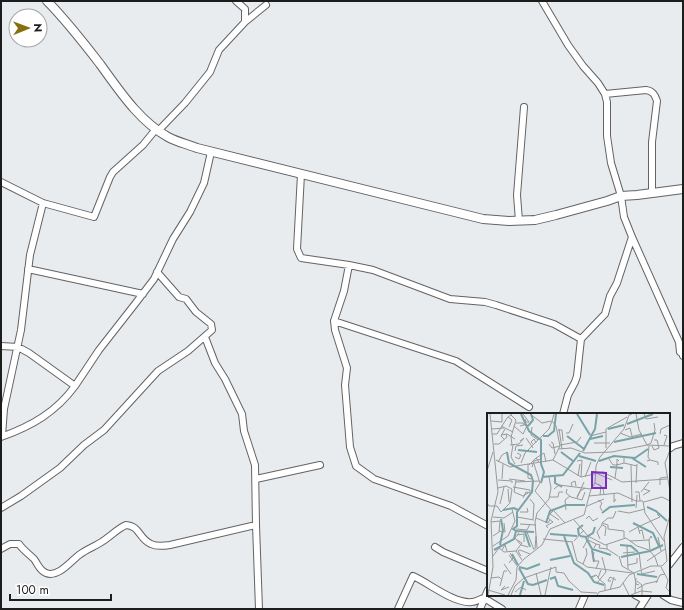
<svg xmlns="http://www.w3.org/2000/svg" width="684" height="610" font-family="Jost,sans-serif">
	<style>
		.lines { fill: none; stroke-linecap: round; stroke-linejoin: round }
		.minor-casing { stroke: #626365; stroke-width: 8 }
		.secondary-casing { stroke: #626365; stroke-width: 10 }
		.minor { stroke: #fff; stroke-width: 6 }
		.secondary { stroke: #fff; stroke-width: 8 }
		.inset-river { fill: none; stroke: #78a3a8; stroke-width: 2 }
		.inset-road { fill: none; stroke: #97999a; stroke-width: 1 }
		.view { fill: #7b2cbf; fill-opacity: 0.15; stroke: #7b2cbf; stroke-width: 2 }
		.inset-edge { fill: none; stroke: #1c1d1d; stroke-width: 2 }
	</style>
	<rect width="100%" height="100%" fill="#e9ecee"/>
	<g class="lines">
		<g class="minor-casing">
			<path id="minor" d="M236,1L245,9V22
				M542,1L568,45L583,66L598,83L605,94L607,102V136L611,163L621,196L624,217L632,237L674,331L679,342L680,352L682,353L683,356
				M605,94L646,90C653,91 655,95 657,101L652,142V190L656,193
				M158,131L185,103L210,72L219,50L245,22L266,5
				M301,174L297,249L301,258L349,265L373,270L450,299L485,302L496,305L554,324L581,339
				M1,182L43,203L94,217L110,177L113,172L143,145L156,129
				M519,221L517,195L524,107
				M349,265L344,291L334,321L456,361L529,407
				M28,269L143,294
				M334,321L335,330L347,368L345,385L350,447L356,466L374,479L451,506L488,526
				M205,337L215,363L225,379L242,414L244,431L255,465L256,525L259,609
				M1,346L18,347L29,353L75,386L99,350L135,304L154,279L173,239L190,212L204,183L211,152
				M563,414L568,395L575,382L577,376L581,339L605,314L610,296L617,283L632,237
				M2,436L4,409L21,330L30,255L43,203
				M1,437C32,426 56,412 75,386
				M669,449L673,446L683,443
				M256,479L320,465
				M1,508L21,496L60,468L84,445L104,430L158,371L188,351L212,330L211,324L196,312L186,299L179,297L157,272
				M435,547L443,552L488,571
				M1,549L10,544H19C23,550 29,554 34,559C38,564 39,570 46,573C58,578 71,561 79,555C87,549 96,546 103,541C111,536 117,529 126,525C140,526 139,539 151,544C157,547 164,546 170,545L256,525
				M669,565L683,547
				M635,595L644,600
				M663,595L671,600L683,603
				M398,609L413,576C429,583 454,604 472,602C476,602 480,599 484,598L502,609
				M480,609L488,590
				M579,609L585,595
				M639,609L648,595"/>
		</g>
		<g class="secondary-casing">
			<path id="secondary" d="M47,1C66,20 83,42 100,64C119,90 139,121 168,137C177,142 187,144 197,148L483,219L509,221L535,220L556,215L607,201L621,196L637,195L683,189"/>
		</g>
		<use href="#minor" class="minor"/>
		<use href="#secondary" class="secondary"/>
	</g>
	<g transform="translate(487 413)">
		<rect width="183" height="183" fill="#e9ecee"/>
		<path class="inset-river" d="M34,1L42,18L54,27V51L57,59L54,70M90,1L103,22M140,11L166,1M41,13L46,7L44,1M121,16L137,12M56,23H61L67,18L69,1M80,23L97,36M103,26L116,23M127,29L169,20M31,37L50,39M96,38L108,16L110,1M20,39L22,50L44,62L46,68L45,79L30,99V113L26,116L29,118M74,39L86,48M92,43L109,48M145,45L159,54M112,48L127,43L148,45L161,36M123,54L136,55M55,64L76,62L93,40M68,64V70L75,74M160,94L169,98L180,108M16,97L27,95L31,97M115,100L123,94L148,92M59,110L63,98L79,92H98M146,110L166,120L172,133M38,119L43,134M63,121L90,123M77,123L87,150L101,160L107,169L117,172M92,123L91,116L96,112M93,123L99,124L106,120L108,114M99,125L105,136L124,142M13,132L16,117L14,106M133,132L144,133L151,139M7,137L27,126L29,118L47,119M105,137L107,149M25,141L31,152M134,144L163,138L176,132M63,147L83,143M32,154L40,156L53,151M32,155L41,171L46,172L60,167M150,161L170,164M63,166L68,164L71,173L86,177M33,182L37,168"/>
		<path class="inset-road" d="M36,1L42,9H38L39,6M43,1L55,10L64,8M149,1L152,17L160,32L164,30M157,1L159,6L171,4M24,2L29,7L24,24L25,32M21,4L25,7L22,14M4,8L15,9V1M29,10H36L37,12L33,13M14,13L26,19M27,13L36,21L40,13L36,11M45,14L44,22L51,27M5,16L17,15M72,16L75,36M119,16L140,4M71,17H75L76,28M138,17L143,15L145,23M79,20H82L86,11M133,20L143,24L155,21M5,21H10L20,5L25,1M173,21L174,16L183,12M14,22L20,21L28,26M103,23L119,19M39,25L46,35M17,26L14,23L18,16M64,29L66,30L68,41M107,30H123M164,30L168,17L167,10M7,31H12L20,24L19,21M62,31L65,35L73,33M23,32L32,31L37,25L33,28M26,32L24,44L28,51M47,32L44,29L47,26L49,30M73,32L90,29L94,24M177,32L180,23L177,22M162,33L161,44L163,47M165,33L167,37L172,35L170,27H167M119,35V16M72,36L84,35L98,40L125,39L160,32L183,33M183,37L178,50L183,78M28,38L29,33L36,32M28,44L32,46L34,42L30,40M49,45L57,40L59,49M122,46L126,52H130V46L132,48M9,47L23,54L66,47L73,33L69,13L65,8L67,1M66,47L94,64L116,59L135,69L180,66M90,48L95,47L94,64M160,48L163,47L171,49V52M11,49L15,42L20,39M34,50L38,40L62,16L65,8M137,50L150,53M41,51V65L44,66M47,51L53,70L48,78L65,98M42,52L49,45L52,49M130,52L137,50V45M144,52L145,89M45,54L47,48L54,46M0,58L6,39M111,61L125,67M91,63L93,51M98,64L104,49M128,65L130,51M15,66L16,51M22,66L38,68M11,67L25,68V70M29,67L27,79L36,83L41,80M29,69L52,68M108,70L114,73L113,82M149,70L150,51M111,71L116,75L117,82M173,72V65L180,64M85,73L84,70L88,68L89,73M26,74L43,77V80L39,79L36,85M21,76L22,89M67,76L72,72L104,76M80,76L79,80L84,84L95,87L98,79M148,79H152L153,88M154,79L162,69M127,80V89L129,86M156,82L163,78L157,76M102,83L131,80L149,88H156L158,100L177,128M63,84H71L72,79H76M90,84L93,78L98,75M90,85L97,69M43,86L47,91L46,106M111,87L115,90L113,94L115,98M157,89L175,84L183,88M0,90L2,93H10L14,99L23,90L25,76L19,73L11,75M13,91L17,74M100,93L117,86M149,95L150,82M66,97L78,110M79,97L78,87L83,83M66,98L63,101L72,107M129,98L126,105H121L115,110L121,112V116L137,118V125M131,98L142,100L158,96M33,99H41L40,95M6,104L17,105L26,99M30,104L47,107M49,105L61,110L63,107M61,105L66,109L59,113L61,115M99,106L102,103L106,108L111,105M87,107L101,123L118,132L139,125L150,133L162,137L168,144L171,153M164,108L173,104L170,101M4,109L13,108L12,119L6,123M33,111L49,112M114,111L119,114L118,123M153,113L164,108M29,116L40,117L43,111M12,118L18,119L17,110M152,118L155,117L157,126M40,119L47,137M142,119L151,114L153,121M32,120L28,125L34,132L41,134M30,122L37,121V129M171,124L174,138M56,126L86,129M113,126L110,119L115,112M101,127L109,131L107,135M87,128L97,117M143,128L162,127M85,129L90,148L96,151M109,131L113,132L112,135L120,136M120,131V136L131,143M6,133L21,123L28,108L25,96M140,133L141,156M50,135L48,109L50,100L62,86L64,75L62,64M96,135L102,124M99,135L100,141L96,151L100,154L145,160M48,136L49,123M15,137L18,132L20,138M29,138L35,130L30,127M163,138L162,127L164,123L165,125M107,139L106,145L108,148H112L109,156M152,139L154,156M136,140L148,139M22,142L31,154M6,143L12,135L17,139L29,138L35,147M34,143L31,138L33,137L43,141M132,143L135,153L147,160M160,148L178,136M22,150L26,145L23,140M17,151L24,161M141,152L150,150V145M174,154L181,167L179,175L183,179M114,157L111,165L118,171V178M154,157L155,161L168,158M49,160L54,182M147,160L149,171L152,172M108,163L106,164H104L109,162L111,164M4,165L12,164L15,167M124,168H121L123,164L129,167M150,168L155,172V182M110,170L119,159L115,144M136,170L142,182M169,170L173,162L178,161M13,173L17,158H20M18,173L14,177L22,174M150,176L158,171L171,168M1,177L18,182M123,177L127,164M28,179L34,174L39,177M148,180L149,165M1,182L6,154L4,108L11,79L3,1M21,182L29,167L30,154L37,146L55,132L63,116L97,102L104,76L108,70L109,53L113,44L137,16L142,2L145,1M24,182L28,173L37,165L69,154V159L77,160L82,168L94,179L110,180M58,182L64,154M110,182L112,179L133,174L142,162L164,153H175L180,148L177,124L183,102M144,182L154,178L165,179"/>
		<path class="view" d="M105,59L119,60V75H105Z"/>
		<rect width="183" height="183" class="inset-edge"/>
	</g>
	<rect width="684" height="610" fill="none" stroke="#1c1d1d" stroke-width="4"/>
	<g transform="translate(28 28) rotate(89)"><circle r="19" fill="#ffffff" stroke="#a4a5a5"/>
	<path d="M0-3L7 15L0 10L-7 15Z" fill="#866f0f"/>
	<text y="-6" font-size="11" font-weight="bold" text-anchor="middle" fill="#1c1d1d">N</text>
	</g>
	<path d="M10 594v6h101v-6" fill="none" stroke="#1c1d1d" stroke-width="2"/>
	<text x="16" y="594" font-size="12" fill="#1c1d1d" stroke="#ffffff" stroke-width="3" paint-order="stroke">100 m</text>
</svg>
